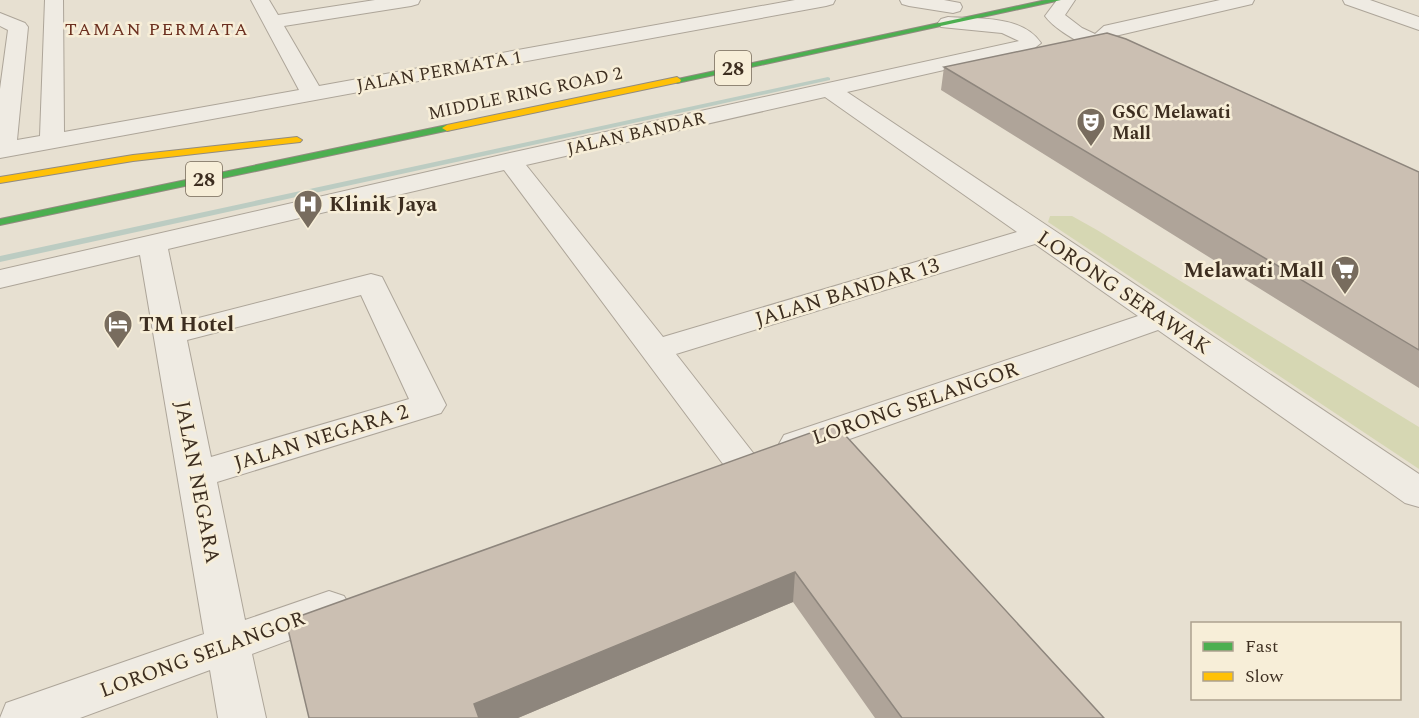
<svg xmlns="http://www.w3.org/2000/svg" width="1419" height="718" font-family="Spectral,serif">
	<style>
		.green { fill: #d6d7b3 }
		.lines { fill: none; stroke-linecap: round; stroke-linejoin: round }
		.stream { fill: #bcccc2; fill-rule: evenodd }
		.street-casing { stroke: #ada599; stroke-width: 2 }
		.fast-casing { stroke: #928b80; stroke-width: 2 }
		.slow-casing { stroke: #928b80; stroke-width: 2 }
		.street { fill: #efebe3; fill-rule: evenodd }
		.fast { fill: #4caf50; fill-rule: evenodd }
		.slow { fill: #ffc107; fill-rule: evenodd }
		.wall { fill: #afa499 }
		.shaded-wall { fill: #8e867d }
		.building { fill: #cbbfb2; stroke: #8e867d; stroke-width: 1.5 }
		.labels { text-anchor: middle; stroke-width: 5; stroke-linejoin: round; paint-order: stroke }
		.far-neighbourhood-label { font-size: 18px; letter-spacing: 1.5px; fill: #6b2e1e; stroke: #f7eed8 }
		.far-street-label { font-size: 18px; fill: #3d2e20; stroke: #f7eed8 }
		.far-poi-label { font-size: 18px; font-weight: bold; fill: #3d2e20; stroke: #f7eed8; text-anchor: start }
		.shield { fill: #f7eed8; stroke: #756857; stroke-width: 1.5 }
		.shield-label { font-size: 20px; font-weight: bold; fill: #3d2e20 }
		.poi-label { font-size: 21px; font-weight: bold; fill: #3d2e20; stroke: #f7eed8; text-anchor: start }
		.street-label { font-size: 21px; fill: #3d2e20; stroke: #f7eed8 }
	</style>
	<rect width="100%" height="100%" fill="#e7e0d1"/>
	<path class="green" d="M1050,216H1072L1097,230L1419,427V469L1048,222Z"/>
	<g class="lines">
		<path class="stream" d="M828,77L830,78V80L0,262V256Z"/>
		<g class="street-casing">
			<path id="street" d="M45,0H63L64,132L299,90L251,0H269L278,15L375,0H420L418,4L411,6L284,26L319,86L795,0H835L833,4L826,6L0,158V89L8,30L0,26V13L25,23L28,27L17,140L40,136Z
				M900,0H944L960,3L962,7L960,11L953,13L909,6L902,4Z
				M1057,0H1075L1065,15L1082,28L1095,34L1104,26L1220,0H1254L1252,4L1115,36L1145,52L1148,56L1145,60C1121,66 1060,37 1045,16Z
				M1343,0H1370L1419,17V30L1345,4Z
				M948,17C978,19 1022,15 1041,43L1032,50L847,92L1419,474V507L1405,503L1158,330L810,453L797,456L784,453L779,444L784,435L1138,316L1035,244L676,354L761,463L755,472L742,476L729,472L504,170L168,249L183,322L371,274L382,277L446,405L441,413L217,482L245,620L329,591L344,596L351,608L344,620L252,654L266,718H218L210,670L80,718H0L6,703L204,634L140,255L0,288V270L510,153L1019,41L1002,33L941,27L938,23L941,19ZM825,97L1017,232L663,337L526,165ZM361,295L409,399L211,457L187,340Z"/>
		</g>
		<g class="fast-casing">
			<path id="fast" d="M1046,0H1061L677,83L673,80Z
				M447,125L452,128L450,130L0,225V219Z"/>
		</g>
		<g class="slow-casing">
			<path id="slow" d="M677,77L681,80L680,82L447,131L442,128L447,125Z
				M297,137L302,140L300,142L133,161L0,183V177L133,155Z"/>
		</g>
		<use href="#street" class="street"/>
		<use href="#fast" class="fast"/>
		<use href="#slow" class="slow"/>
	</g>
	<path class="wall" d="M944,67L1419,172V388L941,90Z
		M835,424L1104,718H875L793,602L518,718H309Z"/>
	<path class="shaded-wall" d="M795,572L793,602L518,718H477L474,704Z"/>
	<path class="building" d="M1107,33L1126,39L1419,172V350L944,67Z
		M835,424L1104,718H902L795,572L474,704L479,718H309L286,621Z"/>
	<defs>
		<g id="theatre-pin" transform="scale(1.5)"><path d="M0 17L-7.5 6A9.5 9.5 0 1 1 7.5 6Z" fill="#786c5e" stroke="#f7eed8"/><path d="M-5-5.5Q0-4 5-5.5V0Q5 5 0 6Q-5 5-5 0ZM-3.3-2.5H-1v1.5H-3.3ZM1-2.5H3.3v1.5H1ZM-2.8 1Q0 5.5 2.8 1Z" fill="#fff"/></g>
		<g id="hospital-pin" transform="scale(1.5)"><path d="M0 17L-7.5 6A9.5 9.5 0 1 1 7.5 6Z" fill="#786c5e" stroke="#f7eed8"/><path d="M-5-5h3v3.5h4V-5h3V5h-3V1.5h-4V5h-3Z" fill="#fff"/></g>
		<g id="supermarket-pin" transform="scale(1.5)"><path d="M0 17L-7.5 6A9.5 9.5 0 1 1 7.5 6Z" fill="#786c5e" stroke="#f7eed8"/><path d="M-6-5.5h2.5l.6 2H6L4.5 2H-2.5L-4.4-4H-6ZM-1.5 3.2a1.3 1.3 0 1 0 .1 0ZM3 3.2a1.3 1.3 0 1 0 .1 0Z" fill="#fff"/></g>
		<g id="hotel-pin" transform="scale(1.5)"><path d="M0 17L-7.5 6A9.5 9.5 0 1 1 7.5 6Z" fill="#786c5e" stroke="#f7eed8"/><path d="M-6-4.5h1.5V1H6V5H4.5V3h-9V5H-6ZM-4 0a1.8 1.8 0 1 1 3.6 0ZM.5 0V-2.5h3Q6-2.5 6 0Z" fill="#fff"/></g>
	</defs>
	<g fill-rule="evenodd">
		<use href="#theatre-pin" x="1091" y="122"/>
		<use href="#hospital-pin" x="308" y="204"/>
		<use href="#supermarket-pin" x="1345" y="270"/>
		<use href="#hotel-pin" x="118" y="324"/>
	</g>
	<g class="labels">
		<g class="far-neighbourhood-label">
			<text x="157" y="35">TAMAN PERMATA</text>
		</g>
		<g class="far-street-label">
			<text transform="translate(439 71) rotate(-10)" y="6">JALAN PERMATA 1</text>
			<text transform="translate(525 93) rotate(-12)" y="6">MIDDLE RING ROAD 2</text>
			<text transform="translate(636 133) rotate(-13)" y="6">JALAN BANDAR</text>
		</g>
		<g class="far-poi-label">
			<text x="1112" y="118">GSC Melawati<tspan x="1112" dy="21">Mall</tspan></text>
		</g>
		<g class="shield">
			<rect x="715" y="51" width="36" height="34" rx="4.5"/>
			<rect x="186" y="162" width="36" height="34" rx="4.5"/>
		</g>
		<g class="shield-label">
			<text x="733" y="75">28</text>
			<text x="204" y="186">28</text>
		</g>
		<g class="poi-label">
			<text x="329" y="211">Klinik Jaya</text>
			<text x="1324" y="277" text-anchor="end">Melawati Mall</text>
			<text x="139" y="331">TM Hotel</text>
		</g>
		<g class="street-label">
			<text transform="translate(847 292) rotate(-17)" y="7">JALAN BANDAR 13</text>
			<text transform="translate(1124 292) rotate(34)" y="7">LORONG SERAWAK</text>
			<text transform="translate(915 403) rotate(-19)" y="7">LORONG SELANGOR</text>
			<text transform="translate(321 437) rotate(-17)" y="7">JALAN NEGARA 2</text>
			<text transform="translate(198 482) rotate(79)" y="7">JALAN NEGARA</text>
			<text transform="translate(202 654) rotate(-20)" y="7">LORONG SELANGOR</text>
		</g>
	</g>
	<rect x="1191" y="622" width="210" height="78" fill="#f7eed8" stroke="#ada18e" stroke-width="1.5"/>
	<rect x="1203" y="642" width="30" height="9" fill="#4caf50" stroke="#ada18e" stroke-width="1.5"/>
	<text x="1245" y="652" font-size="18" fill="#3d2e20">Fast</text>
	<rect x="1203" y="672" width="30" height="9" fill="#ffc107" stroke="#ada18e" stroke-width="1.5"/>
	<text x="1245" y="682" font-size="18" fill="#3d2e20">Slow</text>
</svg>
